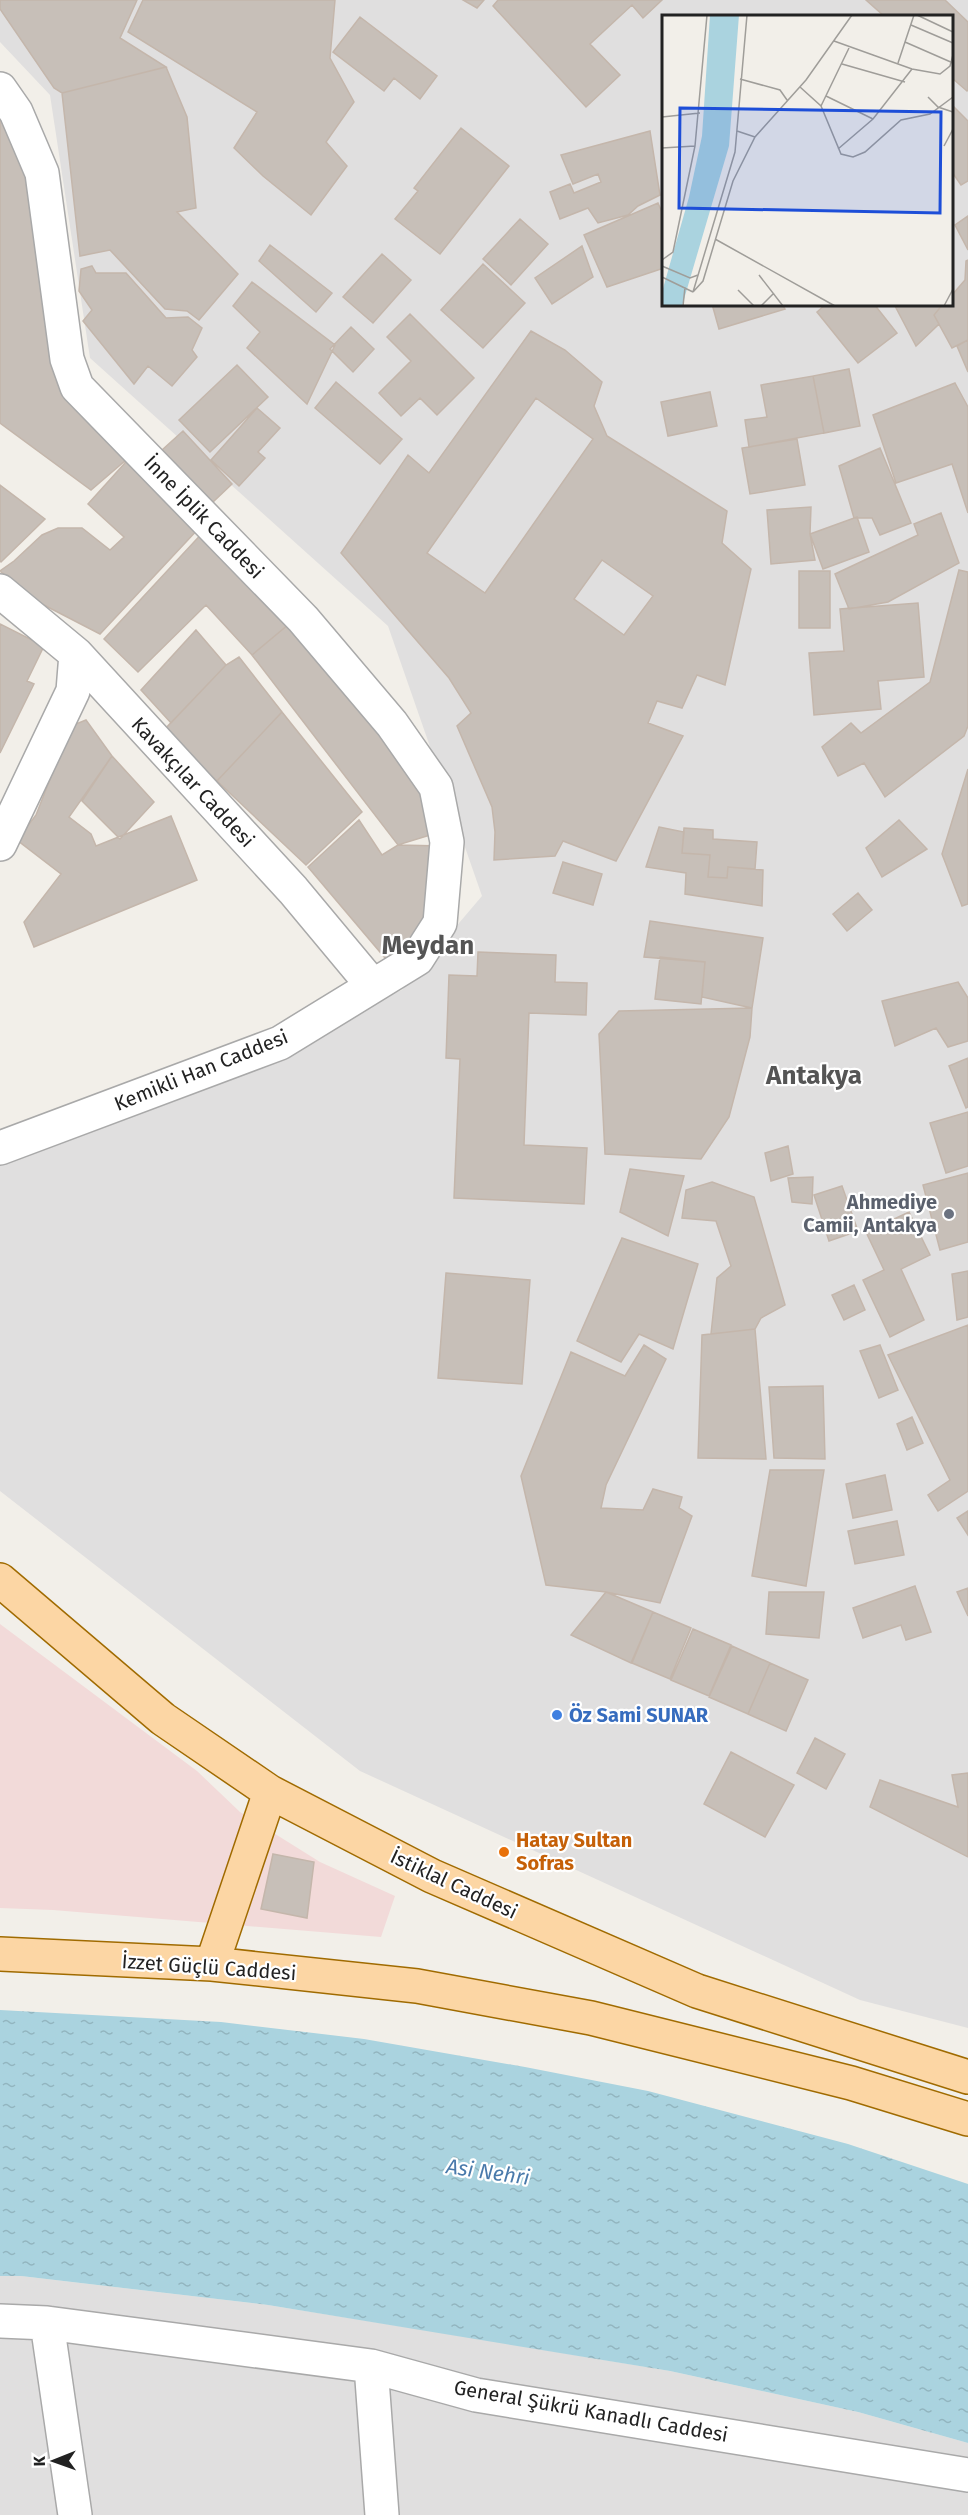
<svg xmlns="http://www.w3.org/2000/svg" width="968" height="2515" font-family="'Fira Sans',sans-serif">
	<style>
		.residential { fill: #e0dfdf; fill-rule: evenodd }
		.commercial { fill: #f2dad9 }
		.water { fill: url(#water-ripples) }
		.building { fill: #c7bfb8; stroke: #c4b6ab; stroke-width: 1.5; fill-rule: evenodd }
		.lines { fill: none; stroke-linecap: round; stroke-linejoin: round }
		.minor-casing { stroke: #a9a9a9; stroke-width: 36 }
		.major-casing { stroke: #a06b00; stroke-width: 36 }
		.minor { stroke: #fff; stroke-width: 33 }
		.major { stroke: #fcd6a4; stroke-width: 33 }
		.worship-dot { fill: #6b7280; stroke: #fff; stroke-width: 2 }
		.shop-dot { fill: #3f7fe0; stroke: #fff; stroke-width: 2 }
		.food-dot { fill: #e8710a; stroke: #fff; stroke-width: 2 }
		.labels { text-anchor: middle; stroke-width: 4.5; stroke-linejoin: round; paint-order: stroke }
		.street-label { font-size: 20px; fill: #222; stroke: #fff }
		.worship-label { font-size: 20px; font-weight: bold; fill: #5b616d; stroke: #fff; text-anchor: end }
		.shop-label { font-size: 20px; font-weight: bold; fill: #366cbe; stroke: #fff; text-anchor: start }
		.food-label { font-size: 20px; font-weight: bold; fill: #c56008; stroke: #fff; text-anchor: start }
		.water-label { font-size: 21px; font-style: italic; fill: #4a7aab; stroke: #fff }
		.district-label { font-size: 26px; font-weight: bold; fill: #555; stroke: #fff }
		.inset-road { fill: none; stroke: #9f9d99; stroke-width: 1.5 }
		.view { fill: #1d4ed8; fill-opacity: 0.15; stroke: #1d4ed8; stroke-width: 3 }
		.inset-edge { fill: none; stroke: #222; stroke-width: 3 }
	</style>
	<defs>
		<pattern id="water-ripples" width="26" height="14" patternUnits="userSpaceOnUse" patternTransform="scale(1.5)"><rect width="26" height="14" fill="#aad3df"/><path d="M2 4q2-2 4 0t4 0M15 11q2-2 4 0t4 0" fill="none" stroke="#92b5bf"/></pattern>
	</defs>
	<rect width="100%" height="100%" fill="#f2efe9"/>
	<path class="residential" d="M0,0H968V2028L860,2000L360,1771L0,1491V1165L402,990L482,896L388,626L90,358L50,95L0,42ZM664,16H952V304H664Z
		M0,2276H21L268,2305L480,2339L670,2371L858,2412L968,2443V2515H0Z"/>
	<path class="commercial" d="M0,1624L197,1771L240,1812L320,1862L395,1896L381,1937L53,1910L0,1908Z"/>
	<path class="water" d="M0,2010L221,2022L364,2039L525,2067L648,2091L848,2144L968,2184V2443L858,2412L670,2371L268,2305L21,2276H0Z"/>
	<path class="building" d="M0,0H137L120,38L166,67L62,93L54,88L0,9Z
		M143,0H335L330,58L354,102L326,142L347,166L311,215L263,176L234,148L257,112L128,32Z
		M463,0H484L477,8Z
		M498,0H662L643,18L632,5L590,44L620,75L586,107L493,6Z
		M866,0H945L968,22V90L967,91L952,78V16H884Z
		M360,17L437,76L420,99L394,78L384,91L333,52Z
		M166,67L187,117L196,208L177,212L238,274L199,320L187,311L165,309L110,250L80,256L62,93Z
		M0,101L24,147L59,369L133,454L91,490L0,423Z
		M952,105L968,121V181L961,185L952,172Z
		M461,128L509,166L440,254L395,219L418,191L414,188Z
		M650,131L660,195L638,206L628,215L598,223L588,208L560,219L550,192L570,184L574,193L601,182L598,174L573,184L561,155Z
		M658,203L664,217V268L607,287L584,235Z
		M968,216V250L955,225Z
		M520,219L548,244L511,285L483,259Z
		M270,245L332,293L316,312L259,261Z
		M582,246L593,277L552,304L535,278Z
		M382,254L411,280L373,323L343,297Z
		M968,260V340L952,348L934,315L943,304H952V295L965,280L966,261Z
		M483,264L525,303L483,348L441,310Z
		M92,266L96,273H126L166,318L188,317L202,328L192,350L197,357L172,386L148,366L134,384L83,321L92,310L79,291L81,269Z
		M252,282L335,345L307,404L247,348L260,332L233,306Z
		M712,304H782L785,309L719,329Z
		M826,304H874L897,333L858,363L817,312Z
		M894,304H943L934,315L939,324L916,346Z
		M410,314L474,378L437,415L420,398L401,416L379,393L411,361L387,337Z
		M351,327L374,349L353,372L330,349Z
		M531,331L565,350L602,382L594,406L607,436L727,511L722,543L751,569L725,685L697,675L682,708L657,701L648,723L683,736L616,861L563,841L555,856L494,860L495,832L492,807L457,726L471,713L449,678L341,553L408,455L429,473ZM536,398L593,439L485,593L427,553ZM602,560L653,596L624,635L574,599Z
		M968,340V372L957,346Z
		M237,365L268,397L210,452L179,420Z
		M849,369L860,426L824,433L813,376Z
		M813,376L824,433L749,447L745,420L767,417L761,385Z
		M336,382L402,439L380,464L315,408Z
		M955,383L968,407V513L952,464L896,483L873,415Z
		M710,392L717,426L668,436L661,402Z
		M257,408L280,428L258,452L265,458L239,486L211,460Z
		M183,431L232,484L212,503L162,450Z
		M797,439L805,485L750,494L742,448Z
		M880,448L911,523L880,535L872,518H854L839,466Z
		M133,454L200,527L100,634L42,604L0,571L14,561L42,535L58,528H82L110,550L124,537L88,504Z
		M0,485L45,519L1,562L0,561Z
		M811,507L810,534L815,560L771,564L767,510Z
		M941,513L959,563L888,602L849,609L835,574L918,535L914,524Z
		M857,517L869,552L823,569L810,534Z
		M206,529L295,619L252,655L206,605L138,672L104,639Z
		M959,570L968,572V726L964,736L885,797L864,763L838,776L822,747L851,723L861,733L930,682Z
		M799,571H830V628H799Z
		M918,603L924,677L878,681L881,709L814,715L809,653L844,651L840,609Z
		M295,619L426,781L440,832L398,845L252,655Z
		M0,624L44,646L27,681L34,684L0,753Z
		M196,630L226,665L171,723L141,690Z
		M239,657L282,712L217,781L163,731L226,665Z
		M282,712L362,812L306,865L217,781Z
		M86,720L112,756L69,817L91,834L96,846L171,816L197,880L34,947L24,922L61,874L17,840L36,815L71,726Z
		M112,756L154,802L120,839L82,801Z
		M968,769V904L962,906L942,854Z
		M359,820L382,855L398,845L441,846L434,913L391,965L308,867Z
		M899,820L927,849L882,877L866,848Z
		M659,827L684,832L682,853L710,855L708,877L727,878L728,867L763,870L762,906L685,894L686,873L646,867Z
		M684,828L713,830V839L757,842L755,869L728,867L727,878L708,877L710,855L682,853Z
		M563,862L602,874L593,905L553,893Z
		M858,893L872,910L847,931L833,914Z
		M650,921L763,938L752,1008L702,997L705,962L644,957Z
		M478,952L556,955L555,982L587,983L586,1015L529,1013L524,1145L587,1148L584,1204L454,1198L460,1059L446,1058L449,975L477,976Z
		M660,957L705,962L701,1004L655,999Z
		M958,982L968,998V1041L948,1047L936,1028L895,1046L882,1001Z
		M752,1008L750,1037L729,1117L701,1159L605,1154L599,1034L619,1011Z
		M968,1058V1107L966,1108L949,1066Z
		M968,1112V1166L946,1173L930,1123Z
		M788,1146L793,1174L771,1181L765,1153Z
		M630,1169L684,1176L668,1236L620,1212Z
		M968,1173V1242L940,1250L923,1185Z
		M813,1177L812,1204L792,1202L788,1178Z
		M712,1182L754,1197L785,1305L761,1318L755,1329L711,1334L717,1278L731,1266L716,1221L682,1218L686,1190Z
		M842,1186L858,1231L829,1241L814,1195Z
		M909,1212L930,1255L901,1269L924,1320L890,1337L863,1280L884,1270L866,1232Z
		M622,1238L698,1264L673,1349L639,1334L621,1362L577,1341Z
		M968,1271V1317L957,1320L952,1274Z
		M446,1273L530,1280L522,1384L438,1378Z
		M854,1285L865,1310L844,1320L832,1295Z
		M968,1325V1491L938,1511L928,1495L950,1480L888,1355Z
		M755,1329L766,1459L698,1458L702,1335Z
		M644,1345L666,1359L606,1485L601,1508L643,1510L653,1489L682,1497L679,1508L692,1516L660,1603L606,1592L546,1585L521,1476L571,1352L625,1376Z
		M880,1345L898,1390L879,1398L860,1351Z
		M823,1386L825,1459L774,1458L769,1387Z
		M912,1417L923,1443L907,1450L897,1424Z
		M770,1470H824L806,1586L752,1576Z
		M885,1475L892,1510L853,1518L846,1484Z
		M968,1511V1535L957,1518Z
		M897,1521L904,1555L855,1564L848,1531Z
		M915,1586L931,1632L906,1640L901,1625L863,1638L853,1608Z
		M968,1588V1616L957,1592Z
		M606,1592L653,1612L631,1663L571,1635Z
		M769,1592H824L819,1638L766,1634Z
		M653,1612L691,1628L670,1679L632,1663Z
		M693,1629L731,1645L709,1696L671,1680Z
		M732,1646L770,1663L748,1714L709,1697Z
		M770,1663L808,1680L786,1731L748,1714Z
		M815,1738L845,1754L826,1789L797,1773Z
		M731,1752L794,1785L765,1837L704,1804Z
		M968,1773V1857L870,1807L880,1780L958,1807L952,1775Z
		M273,1854L314,1862L307,1918L261,1909Z"/>
	<g class="lines">
		<g class="minor-casing">
			<path id="minor" d="M0,89L16,112L42,173L67,359L77,387L303,619L392,724L436,787L447,842L440,923L417,959L280,1043L0,1148
				M0,591L76,654L293,890L373,986
				M0,844L73,691L76,654
				M0,2321L47,2323L371,2366L476,2395L968,2475
				M47,2323L75,2515
				M371,2366L382,2515"/>
		</g>
		<g class="major-casing">
			<path id="major" d="M0,1580L163,1719L270,1792L432,1876L697,1991L968,2077
				M0,1954L212,1964L417,1986L591,2018L851,2083L968,2119
				M212,1964L270,1792"/>
		</g>
		<use href="#minor" class="minor"/>
		<use href="#major" class="major"/>
	</g>
	<circle class="worship-dot" cx="949" cy="1214" r="6"/>
	<circle class="shop-dot" cx="557" cy="1715" r="6"/>
	<circle class="food-dot" cx="504" cy="1852" r="6"/>
	<g class="labels">
		<g class="street-label">
			<text transform="translate(204 517) rotate(46)" y="7">İnne İplik Caddesi</text>
			<text transform="translate(193 782) rotate(47)" y="7">Kavakçılar Caddesi</text>
			<text transform="translate(201 1070) rotate(-22)" y="7">Kemikli Han Caddesi</text>
			<text transform="translate(454 1884) rotate(25)" y="7">İstiklal Caddesi</text>
			<text transform="translate(209 1967) rotate(4)" y="7">İzzet Güçlü Caddesi</text>
			<text transform="translate(591 2411) rotate(10)" y="7">General Şükrü Kanadlı Caddesi</text>
		</g>
		<g class="worship-label">
			<text x="937" y="1209">Ahmediye<tspan x="937" dy="23">Camii, Antakya</tspan></text>
		</g>
		<g class="shop-label">
			<text x="569" y="1722">Öz Sami SUNAR</text>
		</g>
		<g class="food-label">
			<text x="516" y="1847">Hatay Sultan<tspan x="516" dy="23">Sofras</tspan></text>
		</g>
		<g class="water-label">
			<text transform="translate(488 2172) rotate(8)" y="7">Asi Nehri</text>
		</g>
		<g class="district-label">
			<text x="428" y="954">Meydan</text>
			<text x="814" y="1084">Antakya</text>
		</g>
	</g>
	<g transform="translate(662 15)">
		<rect width="291" height="291" fill="#f2efe9"/>
		<path d="M48,0H77L67,131L20,291H0V277L27,182L40,121Z" fill="#aad3df"/>
		<path class="inset-road" d="M255,0L291,17M249,10L291,28M172,26L250,54L278,59L288,51L291,40M243,27L291,48M236,48L252,0M180,49L243,67M78,64L118,75L125,85M138,72L159,91L179,139L191,142L203,137L239,105L268,99L291,82M164,81L211,104M266,82L276,92L291,97M159,91L187,33M0,102L38,98M75,116L93,122M282,131L291,114M0,133L33,131M176,134L211,104L250,54M53,224L173,291M0,245L11,237L33,131L45,0M0,251L28,263L36,260M97,260L121,291M0,262L31,277M76,275L92,291M31,277L41,266L71,166L93,122L144,65L190,0M31,277L73,137L85,0M21,291L23,272M99,291L112,278M282,291L291,274"/>
		<path class="view" d="M18,93L279,97L278,198L17,193Z"/>
		<rect width="291" height="291" class="inset-edge"/>
	</g>
	<g transform="translate(54 2461) rotate(269)" stroke="#ffffff" stroke-width="4.5" paint-order="stroke">
	<path d="M0-4.5L10 22L0 15L-10 22Z" fill="#222222"/>
	<text y="-9" font-size="16" font-weight="bold" text-anchor="middle" fill="#222222">K</text>
	</g>
</svg>
